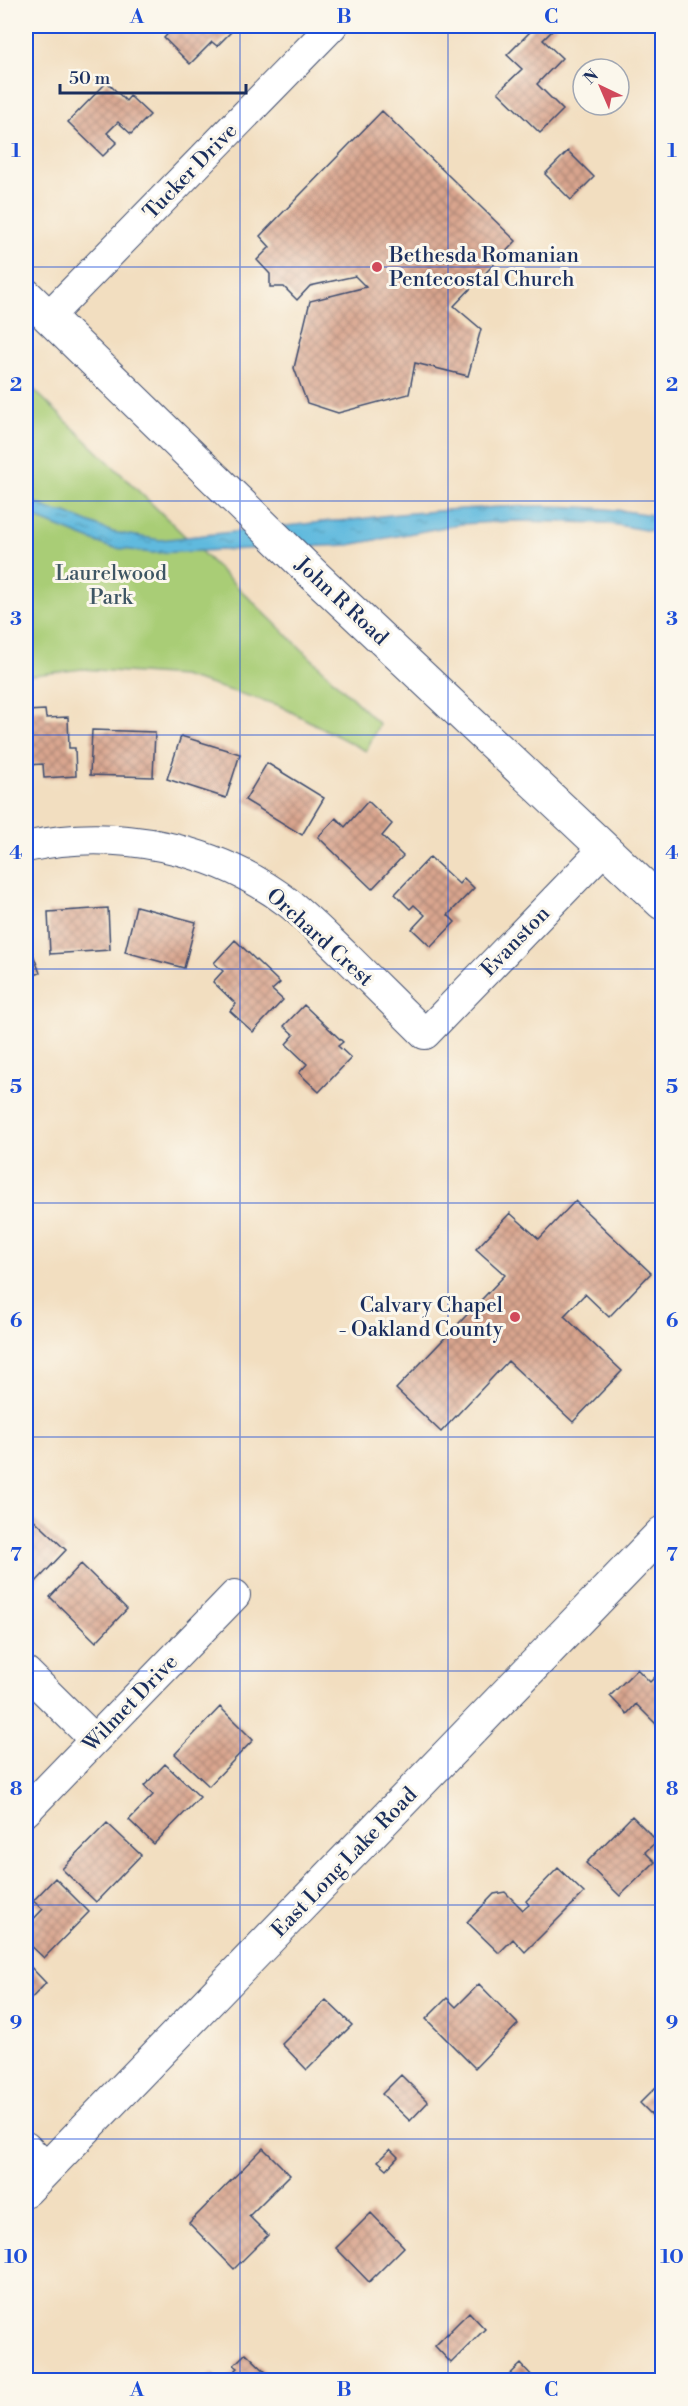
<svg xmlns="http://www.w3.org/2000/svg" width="688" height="2406" font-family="'Libre Bodoni',serif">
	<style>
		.park { fill: #a9cd76; stroke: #627e6a; stroke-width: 1.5 }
		.water { fill: url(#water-ripples); stroke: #3e749e; stroke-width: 1.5 }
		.building { fill: url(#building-cross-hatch) }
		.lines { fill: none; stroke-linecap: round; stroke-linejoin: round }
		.minor-casing { stroke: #3b496d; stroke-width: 32 }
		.secondary-casing { stroke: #3b496d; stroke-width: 35 }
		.minor { stroke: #fff; stroke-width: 30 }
		.secondary { stroke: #fff; stroke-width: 33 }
		.grid { fill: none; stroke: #1d4ed8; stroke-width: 1.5; stroke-opacity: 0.55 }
		.poi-dot { fill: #d1495b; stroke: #fbf7ec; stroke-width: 2 }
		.labels { text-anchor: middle; stroke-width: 6; stroke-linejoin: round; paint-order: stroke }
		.street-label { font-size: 21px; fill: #1b2f5e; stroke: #fbf7ec }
		.poi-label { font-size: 21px; fill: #1b2f5e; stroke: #fbf7ec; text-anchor: start }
		.park-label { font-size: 21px; fill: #3e5664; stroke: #fbf7ec }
		.neatline { fill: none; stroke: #1d4ed8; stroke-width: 2 }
		.grid-label { font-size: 20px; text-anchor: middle; font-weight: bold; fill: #1d4ed8 }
	</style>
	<defs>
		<pattern id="water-ripples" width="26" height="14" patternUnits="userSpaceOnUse" patternTransform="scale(1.5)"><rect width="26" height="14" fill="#60bade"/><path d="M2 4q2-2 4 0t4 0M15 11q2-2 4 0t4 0" fill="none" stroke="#4e98b7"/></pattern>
		<pattern id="building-cross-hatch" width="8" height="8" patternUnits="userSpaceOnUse" patternTransform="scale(1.5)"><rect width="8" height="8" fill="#d9a58e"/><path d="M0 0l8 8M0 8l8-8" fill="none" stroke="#af8777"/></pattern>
	</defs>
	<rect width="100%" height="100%" fill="#fbf7ec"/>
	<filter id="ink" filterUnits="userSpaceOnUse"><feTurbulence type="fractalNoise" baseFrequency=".0167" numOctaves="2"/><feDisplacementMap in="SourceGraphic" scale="12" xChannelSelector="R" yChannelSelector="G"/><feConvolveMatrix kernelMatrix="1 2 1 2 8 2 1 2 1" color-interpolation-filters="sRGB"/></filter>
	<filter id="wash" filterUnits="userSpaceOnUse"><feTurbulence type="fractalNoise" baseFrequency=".008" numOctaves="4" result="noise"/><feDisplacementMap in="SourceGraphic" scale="24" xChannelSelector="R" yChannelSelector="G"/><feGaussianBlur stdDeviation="1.35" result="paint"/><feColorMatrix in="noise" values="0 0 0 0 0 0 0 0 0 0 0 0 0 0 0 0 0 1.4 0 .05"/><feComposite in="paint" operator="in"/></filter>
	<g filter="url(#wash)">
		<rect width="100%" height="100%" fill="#f2dec0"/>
		<path class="park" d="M26,382L379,724L366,751L278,705L182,676L82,669L26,676Z"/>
		<path class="water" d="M26,495L34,502L55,511L66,513L112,532L160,540L331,521C354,521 376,516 399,514C487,506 575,500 662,517V533L606,523L513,521L461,524L349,545L152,553L109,547L26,514Z"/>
		<g id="blocks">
			<path class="building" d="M175,26H237L217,46L212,42L190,64L164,38Z
				M536,26H554L556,27L543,40L562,58L537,84L563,110L540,133L498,92L522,69L507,55Z
				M107,82L126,101L130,96L150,115L131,134L118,122L107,133L117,142L103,156L68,122Z
				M382,111L516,241L454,306L481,329L468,376L415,363L409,394L338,413L307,403L294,368L310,301L366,287L355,276L310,286L297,300L284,287H270V274L257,260L270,247L260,236Z
				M568,151L594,177L571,200L545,174Z
				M45,710L46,718L68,717L69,748H75L76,776L44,778L43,764L26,765V711Z
				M92,730L155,732L153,777L90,775Z
				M181,736L240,754L226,798L167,779Z
				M267,763L324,798L302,835L245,800Z
				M368,801L392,824L382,836L403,856L372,889L318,837L336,818L345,827Z
				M430,857L459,884L464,878L474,888L448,915L455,922L431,947L412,929L425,915L414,905L410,909L395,894Z
				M136,906L196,922L184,968L125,952Z
				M108,908L110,950L50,954L48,912Z
				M26,935L40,973L26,978Z
				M235,940L280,983L272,990L283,1000L253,1032L230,1011L236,1004L213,982L223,971L214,963Z
				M304,1005L343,1042L338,1046L351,1058L319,1092L299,1073L307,1064L286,1044L294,1035L284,1026Z
				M575,1201L651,1273L609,1317L585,1294L564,1316L622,1371L573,1422L508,1361L441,1432L396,1389L505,1275L476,1249L510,1213L539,1239Z
				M26,1512L66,1550L35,1583L26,1575Z
				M81,1564L127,1609L96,1642L50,1597Z
				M637,1669L650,1682L655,1677L662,1684V1727L661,1729L636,1704L627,1714L610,1696Z
				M220,1707L253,1740L209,1786L175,1754Z
				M165,1764L200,1797L154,1844L129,1820L153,1795L144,1786Z
				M632,1816L657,1841L645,1852L655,1862L620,1896L586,1863Z
				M107,1823L141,1855L96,1902L62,1869Z
				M558,1868L584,1893L525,1952L513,1939L499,1953L467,1922L494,1894L505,1892L523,1910L529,1905L526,1901Z
				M55,1878L89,1912L44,1958L26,1941V1927L43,1909L33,1901Z
				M26,1962L46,1983L26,2004Z
				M479,1984L518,2024L475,2068L426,2019L447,1998L456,2007Z
				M326,2000L352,2025L307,2070L282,2044Z
				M401,2075L428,2102L410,2121L382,2094Z
				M656,2087L662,2093V2118L659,2122L640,2103Z
				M263,2148L290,2175L249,2216L268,2235L234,2269L189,2223Z
				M390,2149L398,2157L387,2169L378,2161Z
				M371,2213L404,2247L369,2282L336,2248Z
				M469,2312L485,2329L451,2363L435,2346Z
				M246,2353L272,2378L269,2380H225L238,2368L234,2365Z
				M521,2364L534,2378L531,2380H504Z
				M212,2372L215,2375L221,2380H204Z"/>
		</g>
	</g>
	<g filter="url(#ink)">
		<use href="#blocks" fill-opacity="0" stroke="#3b496d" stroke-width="1.5"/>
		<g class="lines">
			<g class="minor-casing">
				<path id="minor" d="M48,317L332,26
					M26,847C115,827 217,847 290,904C310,920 328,939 347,957C373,983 399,1008 425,1034L605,848
					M26,1672L94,1739
					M26,1811L235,1595
					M26,2147L47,2168"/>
			</g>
			<g class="secondary-casing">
				<path id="secondary" d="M26,295L314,575L662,903
					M26,2190L662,1533"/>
			</g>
			<use href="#minor" class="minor"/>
			<use href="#secondary" class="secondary"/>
		</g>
	</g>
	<path class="grid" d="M240,26V2380M448,26V2380M26,267H662M26,501H662M26,735H662M26,969H662M26,1203H662M26,1437H662M26,1671H662M26,1905H662M26,2139H662"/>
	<g class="poi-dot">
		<circle cx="377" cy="267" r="6"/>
		<circle cx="515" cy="1317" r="6"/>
	</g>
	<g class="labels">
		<g class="street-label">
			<text transform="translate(190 171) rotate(-46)" y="7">Tucker Drive</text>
			<text transform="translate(342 601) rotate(43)" y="7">John R Road</text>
			<text transform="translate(320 937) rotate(42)" y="7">Orchard Crest</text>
			<text transform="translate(515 941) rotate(-46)" y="7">Evanston</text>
			<text transform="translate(130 1703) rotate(-46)" y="7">Wilmet Drive</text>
			<text transform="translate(344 1862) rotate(-46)" y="7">East Long Lake Road</text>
		</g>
		<g class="poi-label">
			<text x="389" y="262">Bethesda Romanian<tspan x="389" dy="24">Pentecostal Church</tspan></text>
			<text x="503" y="1312" text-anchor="end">Calvary Chapel<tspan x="503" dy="24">- Oakland County</tspan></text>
		</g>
		<g class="park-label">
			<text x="111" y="580">Laurelwood<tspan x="111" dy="24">Park</tspan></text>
		</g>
	</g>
	<rect width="688" height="2406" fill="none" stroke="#fbf7ec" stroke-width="66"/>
	<g transform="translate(601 87) rotate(316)"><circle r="28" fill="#fbf7ec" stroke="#a1a7b3" stroke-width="1.5"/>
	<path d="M0-4.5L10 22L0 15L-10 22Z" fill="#d1495b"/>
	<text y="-9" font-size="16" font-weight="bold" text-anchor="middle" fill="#1b2f5e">N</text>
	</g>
	<path d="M60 84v9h186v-9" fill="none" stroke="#1b2f5e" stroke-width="3"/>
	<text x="69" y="84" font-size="18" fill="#1b2f5e" stroke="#fbf7ec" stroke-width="4.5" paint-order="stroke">50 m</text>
	<rect x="33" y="33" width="622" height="2340" class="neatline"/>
	<g class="grid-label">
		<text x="137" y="23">A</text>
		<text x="344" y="23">B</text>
		<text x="551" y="23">C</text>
		<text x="16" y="157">1</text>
		<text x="672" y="157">1</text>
		<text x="16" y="391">2</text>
		<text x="672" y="391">2</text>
		<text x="16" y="625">3</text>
		<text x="672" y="625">3</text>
		<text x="16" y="859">4</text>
		<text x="672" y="859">4</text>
		<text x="16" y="1093">5</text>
		<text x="672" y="1093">5</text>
		<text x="16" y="1327">6</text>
		<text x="672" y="1327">6</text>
		<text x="16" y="1561">7</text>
		<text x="672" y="1561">7</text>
		<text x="16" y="1795">8</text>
		<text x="672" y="1795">8</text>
		<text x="16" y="2029">9</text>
		<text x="672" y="2029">9</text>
		<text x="16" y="2263">10</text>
		<text x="672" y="2263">10</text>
		<text x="137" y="2396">A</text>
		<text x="344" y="2396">B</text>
		<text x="551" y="2396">C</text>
	</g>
</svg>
